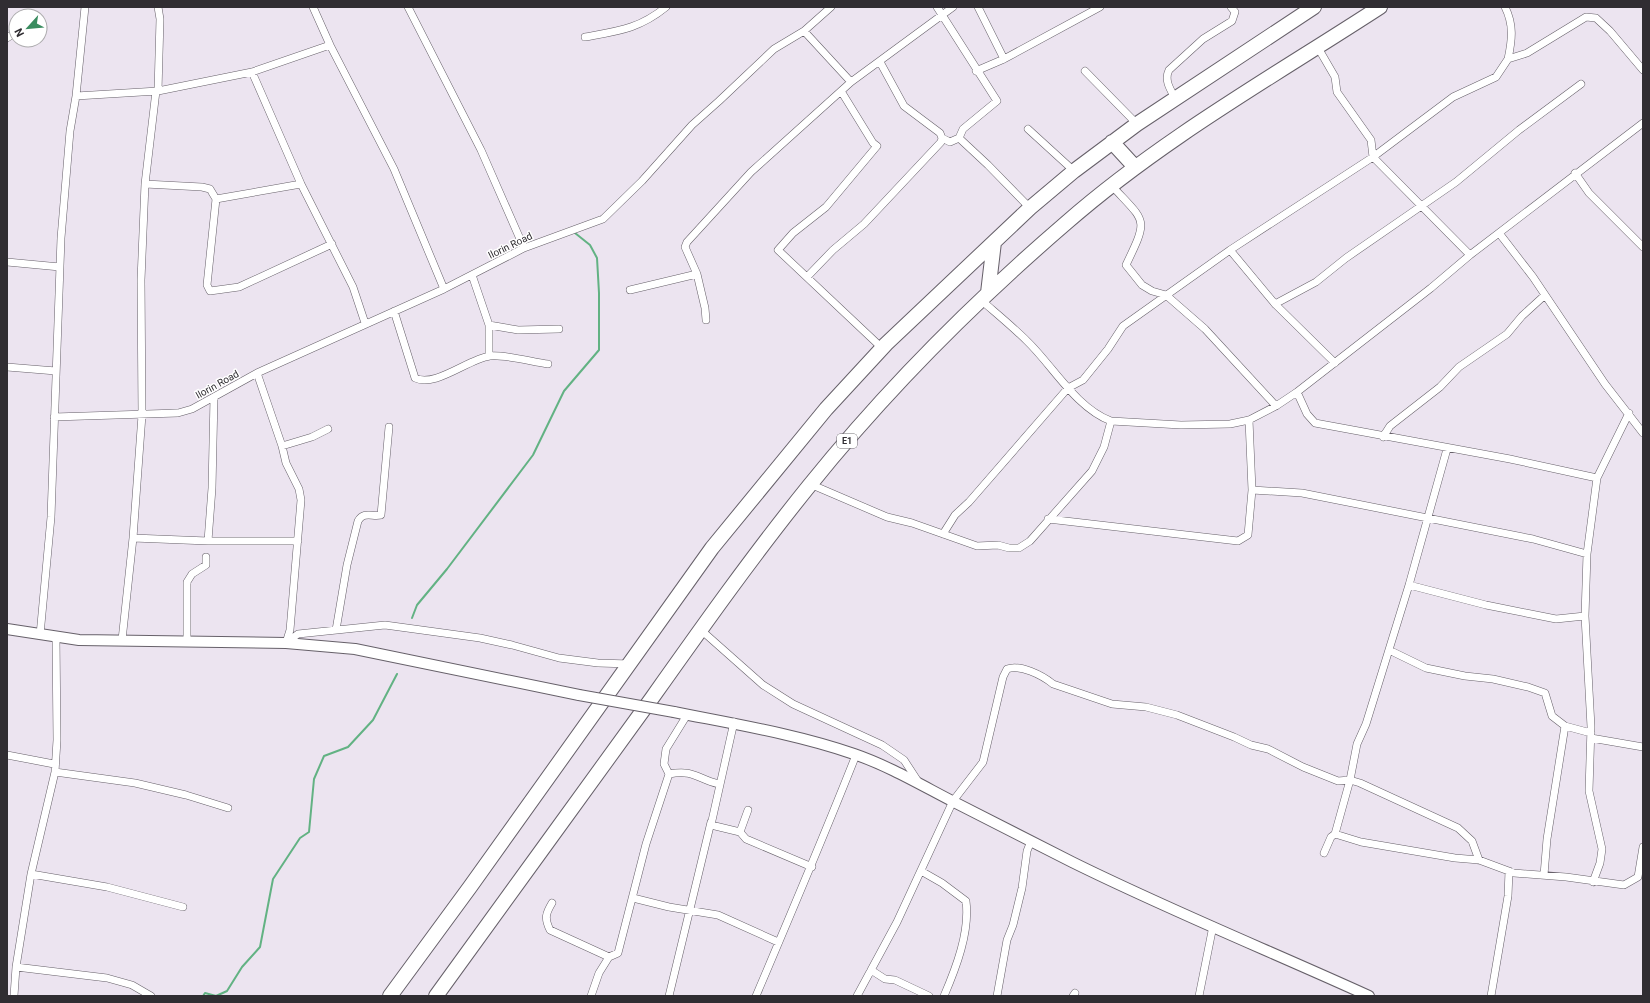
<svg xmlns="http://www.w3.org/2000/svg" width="1650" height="1003" font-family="Roboto,sans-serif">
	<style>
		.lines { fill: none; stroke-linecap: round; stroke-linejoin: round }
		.stream { stroke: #62b283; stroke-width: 2 }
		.street-casing { stroke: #666069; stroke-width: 8 }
		.secondary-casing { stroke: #666069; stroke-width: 12 }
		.highway-casing { stroke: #666069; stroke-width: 16 }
		.street { stroke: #fff; stroke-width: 7 }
		.secondary { stroke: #fff; stroke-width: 10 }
		.highway { stroke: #fff; stroke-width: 14 }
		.secondary-bridge-casing { stroke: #666069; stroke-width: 12; stroke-linecap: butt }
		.secondary-bridge { stroke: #fff; stroke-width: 10 }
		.labels { text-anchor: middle; stroke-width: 3; stroke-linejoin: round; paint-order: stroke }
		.shield { fill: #fff; stroke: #6e6c70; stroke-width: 1 }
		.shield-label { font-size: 9px; font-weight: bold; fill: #302d32 }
		.street-label { font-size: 10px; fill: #302d32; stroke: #fff }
	</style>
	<rect width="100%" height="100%" fill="#ece4f0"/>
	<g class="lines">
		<path class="stream" d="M412,618L417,605L447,569L533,455L564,391L599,350V293L597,258L590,245L575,233
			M203,996L205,993L216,996L227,991L242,967L260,947L273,879L300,838L309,832L314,779L324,756L348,747L373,720L397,674"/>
		<g class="street-casing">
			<path id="street" d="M313,7L330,45L394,169L444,289
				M408,7L481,150L524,248
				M937,7L997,101L963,129L959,138
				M978,7L1004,59
				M1505,7C1514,25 1512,40 1508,59
				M804,31L851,82
				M585,37C618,31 639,29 666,7
				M7,38L16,32
				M1317,46L1335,77L1337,92L1371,140L1373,157L1470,255
				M880,62L904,106L940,133L942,138L950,142L959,138L988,165L1030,208
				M976,71L1004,59L1100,7
				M1085,71L1137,124
				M252,72L301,184L353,287L365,323
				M158,91L160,19L158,7
				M841,91L873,143L877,146L826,207L793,233L778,250L882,348
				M76,96L158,91L252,72L330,45
				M1175,98C1170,89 1164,80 1169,70L1203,39L1232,21L1235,12L1231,7
				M1028,129L1074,171
				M1575,173L1589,193L1643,247
				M145,184L202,187L210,189L216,199L207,285L210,291L239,287L332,244
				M1112,186C1146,223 1149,217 1126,265L1142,285L1152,291L1166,295L1205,329L1276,406
				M216,199L301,184
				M1499,233L1533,277L1605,384L1643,433
				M1230,250L1275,304L1335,363
				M7,262L60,267
				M472,275L489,325V356
				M807,277L833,250L864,224L941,142L942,138
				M630,290L697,274
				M981,300C997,314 1013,327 1027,341C1053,366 1076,408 1111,421L1181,425L1230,424L1249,420L1276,406L1297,392L1431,288L1470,255L1643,123
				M1275,304L1316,282L1346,258L1456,182L1519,130L1581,84
				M394,311L415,378C435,388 468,359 490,356C503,354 533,362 548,364
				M706,320L705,308L697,274L685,247L687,242L751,172L851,82L953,7
				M489,325L518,330L559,329
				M7,367L56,371
				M257,373L282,446L286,463L299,489L301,500L290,630L286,643
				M1297,392L1307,414L1315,423L1510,459L1597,478
				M54,417L178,413L192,409L257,373L444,289L524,248L603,219L642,181L692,125L719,101L774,49L804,31L831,7
				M1383,437L1390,426L1440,387L1459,367L1507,334L1522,316L1545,295
				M282,446L312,437L328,429
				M810,484L887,517L912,523L977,546L998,545L1009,548H1019L1030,541L1092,471L1104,447L1111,421
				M1252,490L1302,493L1533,539L1587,554
				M1048,519L1238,541L1248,535L1252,490L1249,420
				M943,534L955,515L969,502L1068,388L1083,380L1108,349L1123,326L1230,250L1373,157L1453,97L1496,77L1508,59L1527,53L1586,17L1596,18L1610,31L1643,70
				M133,538L208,541H298
				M208,541L212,488L214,397
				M1409,585L1486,605L1556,619L1585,616
				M336,630L347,565L358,521C364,511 372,517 381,515L389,427
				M701,630L763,685L793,704L882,745L904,760L919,783
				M40,635L51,517L61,238L70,131L76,96L85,7
				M122,640L133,538L142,415L141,280L145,184L156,91
				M187,642V582L192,574L206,565V557
				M286,643L298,634L385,625L480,638L512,645L559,658L598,663L630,664
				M1389,650L1426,668L1465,676L1493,679L1528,687L1545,693L1552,716L1565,726L1547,839L1544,875
				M734,722L711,825L740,832L746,839L812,867
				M1565,726L1591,733
				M1591,738L1643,747
				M7,755L54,764
				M55,772L135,783L186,795L228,808
				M669,774C694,769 697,779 719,784
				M740,832L748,810
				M1335,834L1361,842L1455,858L1479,860L1514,873L1566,877L1624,885L1638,877L1643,847
				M1324,853L1331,837L1335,834L1350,780L1357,744L1366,724L1409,585L1447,449
				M921,871L942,883L966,901C970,932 956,968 944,996
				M31,874L107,887L183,907
				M1593,882L1600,863L1602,849L1589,791L1591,727L1585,616L1587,554L1597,478L1629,413
				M633,898L669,907L718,915L778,942
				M552,903C546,913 544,918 550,930L609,957
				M16,967L107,978L132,985L151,996
				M871,970L885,979L895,980L929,996
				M14,996L16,967L31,874L55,772L57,740L56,637
				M591,996L599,973L609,957L618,953L646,844L669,774L664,764L666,749L687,715
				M669,996L711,822
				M756,996C790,916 824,836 856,755
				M857,996L897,922L953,801L983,762L1003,677L1007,669C1020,664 1042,675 1053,684L1112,704L1146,707L1177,715L1234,737L1251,745L1268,749L1303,767L1338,781L1350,780L1360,783L1458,828L1472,841L1479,860
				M997,996L1007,940L1013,925L1022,888L1027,851L1031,841
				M1073,996L1075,993
				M1199,996L1213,926
				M1491,996L1508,896L1509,871"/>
		</g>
		<g class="secondary-casing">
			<path id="secondary" d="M7,629L79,640L286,643L355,649L579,695
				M674,712C734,724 796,734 854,754C889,766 921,785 954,802C993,822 1032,842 1072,862C1169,910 1270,951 1369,996"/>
		</g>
		<g class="highway-casing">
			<path id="highway" d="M1112,142L1135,167
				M988,293L994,242
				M390,996L470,887L712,548L826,409L886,344L1030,208L1074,171L1137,124L1314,7
				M436,996C508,897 580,797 652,698C703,626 754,554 809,486C886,390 973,303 1066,223C1162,139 1274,76 1380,7"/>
		</g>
		<use href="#street" class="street"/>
		<use href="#secondary" class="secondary"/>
		<use href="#highway" class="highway"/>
		<g class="secondary-bridge-casing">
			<path id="secondary-bridge" d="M579,695L674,712"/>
		</g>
		<use href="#secondary-bridge" class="secondary-bridge"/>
	</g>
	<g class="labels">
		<rect class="shield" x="837" y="434" width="20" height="14" rx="3"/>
		<g class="shield-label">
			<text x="847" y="444">E1</text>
		</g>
		<g class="street-label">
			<text transform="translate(510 245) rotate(-26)" y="4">Ilorin Road</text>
			<text transform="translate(217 384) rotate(-29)" y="4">Ilorin Road</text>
		</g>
	</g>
	<rect width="1650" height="1003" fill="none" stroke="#302d32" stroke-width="16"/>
	<g transform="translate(28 28) rotate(243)"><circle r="19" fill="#ffffff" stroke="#acabad"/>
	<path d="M0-3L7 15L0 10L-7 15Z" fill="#398c5f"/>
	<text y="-6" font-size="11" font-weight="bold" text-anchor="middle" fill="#302d32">N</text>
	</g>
</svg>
